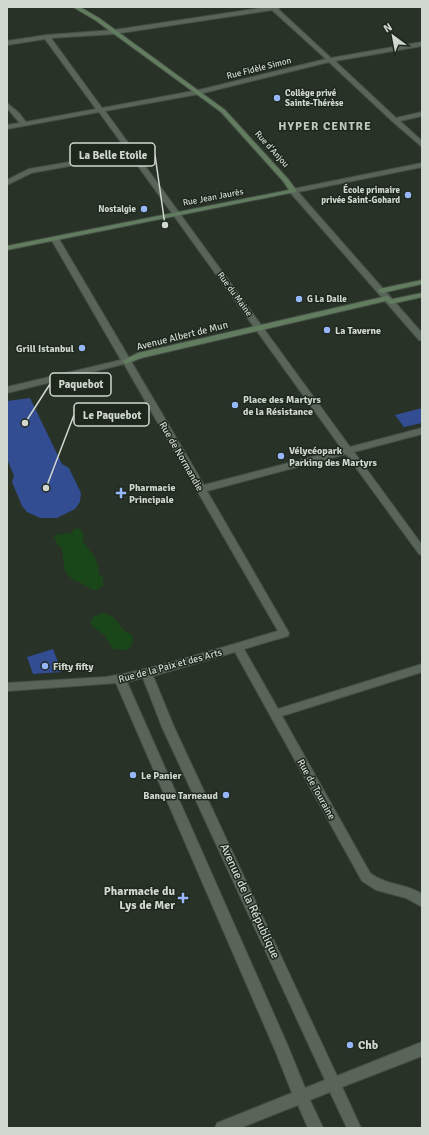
<svg xmlns="http://www.w3.org/2000/svg" width="429" height="1135" font-family="Signika,sans-serif">
	<style>
		.green { fill: #1a4719 }
		.building { fill: #334d92 }
		.lines { fill: none; stroke-linecap: round; stroke-linejoin: round }
		.street-casing { stroke: #464f45; stroke-width: 2 }
		.secondary-casing { stroke: #464f45; stroke-width: 2 }
		.street { fill: #596558; fill-rule: evenodd }
		.secondary { fill: #617c5f; fill-rule: evenodd }
		.poi-dot { fill: #97b6fd; stroke: #1e281d; stroke-width: 1.5 }
		.labels { text-anchor: middle; stroke-width: 3; stroke-linejoin: round; paint-order: stroke }
		.far-street-label { font-size: 9px; fill: #d1d8d0; stroke: #1e281d }
		.far-poi-label { font-size: 9px; font-weight: bold; fill: #d1d8d0; stroke: #1e281d; text-anchor: start }
		.poi-label { font-size: 10px; font-weight: bold; fill: #d1d8d0; stroke: #1e281d; text-anchor: start }
		.street-label { font-size: 10px; fill: #d1d8d0; stroke: #1e281d }
		.far-district-label { font-size: 12px; font-weight: bold; letter-spacing: 1px; fill: #bcc9ba; stroke: #1e281d }
		.near-poi-label { font-size: 12px; font-weight: bold; fill: #d1d8d0; stroke: #1e281d; text-anchor: end }
		.near-street-label { font-size: 12px; fill: #d1d8d0; stroke: #1e281d }
		.leader { fill: none; stroke: #d1d8d0; stroke-width: 1.5 }
		.callout-dot { fill: #d1d8d0; stroke: #1e281d; stroke-width: 1.5 }
		.callout { fill: #1e281d; stroke: #d1d8d0; stroke-width: 1.5 }
		.callout-label { font-size: 11px; text-anchor: middle; font-weight: bold; fill: #d1d8d0 }
	</style>
	<rect width="100%" height="100%" fill="#283227"/>
	<path class="green" d="M77,528C84,530 84,535 83,541C91,555 98,555 99,574L103,578V586L97,590C91,590 88,587 83,584C80,582 77,582 74,580C62,573 64,560 62,548L57,544L56,539H53L56,535L71,533L73,532L72,530Z
		M104,613C115,617 115,618 121,627C126,635 137,631 131,647L126,650L113,649L104,635L92,626L91,621L94,616Z"/>
	<path class="building" d="M30,398L62,464L69,468L81,493L80,502L75,509L57,518H40L27,512L22,506L12,482L14,476L7,459V401Z
		M422,408V423L404,427L395,415Z
		M53,649L62,672L33,674L27,657Z"/>
	<g class="lines">
		<g class="street-casing">
			<path id="street" d="M267,7H281L278,9L331,58L422,42V46L335,61L396,118L422,112V116L400,121L422,141V147L392,121L329,62L199,94L105,111L350,447L422,428V434L354,452L422,545V555L419,554L346,454L207,491L289,633L288,636L244,649L278,709L422,664V672L282,716L370,873C387,886 406,883 422,894V907L406,898L376,890L362,881L235,652L153,676L174,727L337,1076L422,1042V1056L342,1087L361,1128H347L330,1092L310,1100L323,1128H308L298,1105L240,1128H215L217,1123L292,1093L275,1050L116,683L7,691V683L106,677L128,673L173,662L278,631L124,364L7,393V387L121,360L51,239L55,237L59,239L204,485L342,449L130,155L31,173L7,185V180L29,169L128,152L99,112L7,129V125L20,123L7,108V103L19,113L26,122L96,109L45,39L7,45V41L47,35L114,30ZM272,10L326,59L199,90L102,108L51,38L114,34ZM143,678L162,727L325,1080L305,1088L287,1044L127,682Z
				M422,163V167L298,192L422,333V340H419L289,191L293,189Z"/>
		</g>
		<g class="secondary-casing">
			<path id="secondary" d="M73,7H80L99,18L225,110L288,179L297,191L295,192L7,250V246L289,190L283,181L221,112L95,20Z
				M422,280V284L382,293L378,291L379,289Z
				M422,293V297L391,304L387,302L388,300Z
				M387,296L391,298L390,300L141,358L126,364L122,361L138,353Z"/>
		</g>
		<use href="#street" class="street"/>
		<use href="#secondary" class="secondary"/>
	</g>
	<g class="poi-dot">
		<circle cx="277" cy="98" r="4"/>
		<circle cx="408" cy="195" r="4"/>
		<circle cx="144" cy="209" r="4"/>
		<circle cx="299" cy="299" r="4"/>
		<circle cx="327" cy="330" r="4"/>
		<circle cx="82" cy="348" r="4"/>
		<circle cx="235" cy="405" r="4"/>
		<circle cx="281" cy="456" r="4"/>
		<path d="M119 487h4v4h4v4h-4v4h-4v-4h-4v-4h4z"/>
		<circle cx="45" cy="666" r="4"/>
		<circle cx="133" cy="775" r="4"/>
		<circle cx="226" cy="795" r="4"/>
		<path d="M181 892h4v4h4v4h-4v4h-4v-4h-4v-4h4z"/>
		<circle cx="350" cy="1045" r="4"/>
	</g>
	<g class="labels">
		<g class="far-street-label">
			<text transform="translate(259 68) rotate(-14)" y="3">Rue Fidèle Simon</text>
			<text transform="translate(272 149) rotate(48)" y="3">Rue d'Anjou</text>
			<text transform="translate(213 197) rotate(-11)" y="3">Rue Jean Jaurès</text>
			<text transform="translate(235 294) rotate(54)" y="3">Rue du Maine</text>
		</g>
		<g class="far-poi-label">
			<text x="285" y="96">Collège privé<tspan x="285" dy="10">Sainte-Thérèse</tspan></text>
			<text x="400" y="193" text-anchor="end">École primaire<tspan x="400" dy="10">privée Saint-Gohard</tspan></text>
			<text x="136" y="212" text-anchor="end">Nostalgie</text>
			<text x="307" y="302">G La Dalle</text>
		</g>
		<g class="poi-label">
			<text x="335" y="334">La Taverne</text>
			<text x="74" y="352" text-anchor="end">Grill Istanbul</text>
			<text x="243" y="403">Place des Martyrs<tspan x="243" dy="12">de la Résistance</tspan></text>
			<text x="289" y="454">Vélycéopark<tspan x="289" dy="12">Parking des Martyrs</tspan></text>
			<text x="129" y="491">Pharmacie<tspan x="129" dy="12">Principale</tspan></text>
			<text x="53" y="670">Fifty fifty</text>
			<text x="141" y="779">Le Panier</text>
			<text x="218" y="799" text-anchor="end">Banque Tarneaud</text>
		</g>
		<g class="street-label">
			<text transform="translate(182 335) rotate(-14)" y="4">Avenue Albert de Mun</text>
			<text transform="translate(182 456) rotate(60)" y="4">Rue de Normandie</text>
			<text transform="translate(170 665) rotate(-15)" y="4">Rue de la Paix et des Arts</text>
			<text transform="translate(317 789) rotate(61)" y="4">Rue de Touraine</text>
		</g>
		<g class="far-district-label">
			<text x="325" y="130">HYPER CENTRE</text>
		</g>
		<g class="near-poi-label">
			<text x="175" y="895">Pharmacie du<tspan x="175" dy="14">Lys de Mer</tspan></text>
			<text x="358" y="1049" text-anchor="start">Chb</text>
		</g>
		<g class="near-street-label">
			<text transform="translate(250 901) rotate(65)" y="4">Avenue de la République</text>
		</g>
	</g>
	<path class="leader" d="M165 225L155 155M25 423L50 384M46 488L74 415"/>
	<g class="callout-dot">
		<circle cx="165" cy="225" r="4"/>
		<circle cx="25" cy="423" r="4"/>
		<circle cx="46" cy="488" r="4"/>
	</g>
	<g class="callout">
		<rect x="70" y="143" width="85" height="23" rx="4"/>
		<rect x="50" y="373" width="61" height="23" rx="4"/>
		<rect x="74" y="403" width="75" height="23" rx="4"/>
	</g>
	<g class="callout-label">
		<text x="113" y="159">La Belle Etoile</text>
		<text x="81" y="388">Paquebot</text>
		<text x="112" y="419">Le Paquebot</text>
	</g>
	<rect width="429" height="1135" fill="none" stroke="#d1d8d0" stroke-width="16"/>
	<g transform="translate(393 36) rotate(328)" stroke="#1e281d" stroke-width="3" paint-order="stroke">
	<path d="M0-3L7 15L0 10L-7 15Z" fill="#d1d8d0"/>
	<text y="-6" font-size="11" font-weight="bold" text-anchor="middle" fill="#d1d8d0">N</text>
	</g>
</svg>
